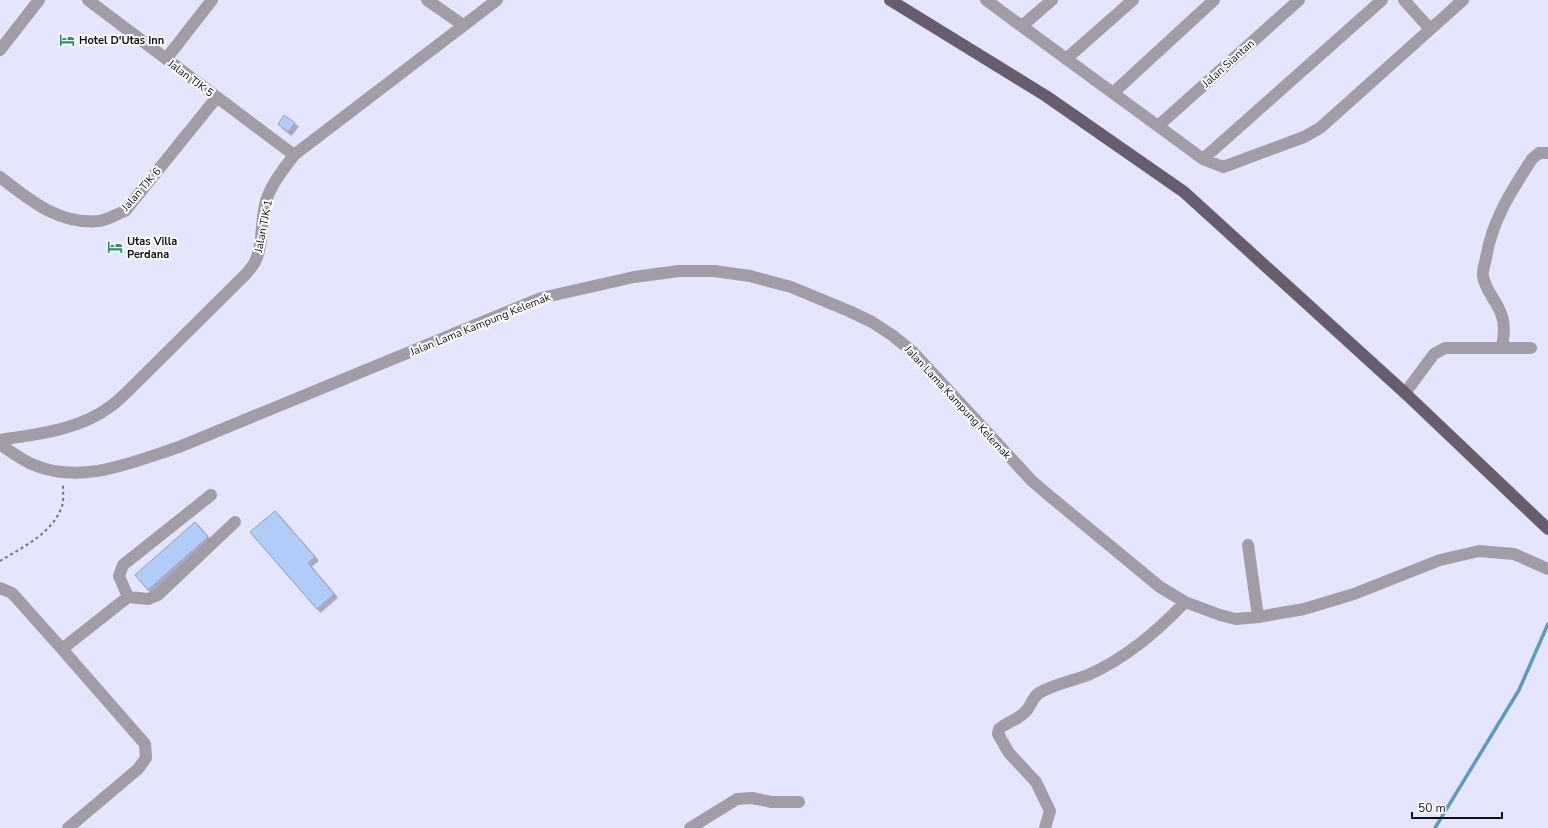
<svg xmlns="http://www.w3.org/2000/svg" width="1548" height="828" font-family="'Nunito Sans',sans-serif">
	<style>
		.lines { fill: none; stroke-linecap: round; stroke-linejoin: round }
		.stream { stroke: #5b9bc2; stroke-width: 3.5 }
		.building { fill: #b1ccf9; stroke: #919eb3; filter: url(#shadow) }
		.path { stroke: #727281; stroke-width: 2; stroke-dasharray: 3 3; stroke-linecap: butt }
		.minor { stroke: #a19ca5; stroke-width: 12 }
		.major { stroke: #675d6e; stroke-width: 12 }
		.labels { text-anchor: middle; stroke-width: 4; stroke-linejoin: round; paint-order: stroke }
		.poi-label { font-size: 11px; font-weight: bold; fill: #0e0e16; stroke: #fff; text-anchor: start }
		.street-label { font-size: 11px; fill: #0e0e16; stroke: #fff }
	</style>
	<defs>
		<filter id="shadow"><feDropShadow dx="3.5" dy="3.5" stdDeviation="0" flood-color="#0004"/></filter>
	</defs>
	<rect width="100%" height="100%" fill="#e5e5fe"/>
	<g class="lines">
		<path class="stream" d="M1435,828L1519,690L1548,624"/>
	</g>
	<path class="building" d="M284,115L295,123L288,132L278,124Z
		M275,511L315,557L308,563L334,594L317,609L250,532Z
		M195,522L208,537L148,590L135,575Z"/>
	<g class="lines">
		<path class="path" d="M0,561C23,547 53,533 62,506C64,500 63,491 63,484"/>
		<path class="minor" d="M88,0L294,155
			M427,0L463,25
			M986,0L1203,159L1223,167L1304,137L1320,128L1463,0
			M1404,0L1430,29
			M1022,26L1052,0
			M0,50L39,0
			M166,59L212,0
			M1066,59L1133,0
			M1113,93L1214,0
			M1158,126L1299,0
			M1203,159L1382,0
			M0,177C30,200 58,225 99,221C107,220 117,214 125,211L217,97
			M1502,348C1504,334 1506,322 1499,309C1494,298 1485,289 1483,276C1482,271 1485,264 1486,258C1492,221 1511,191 1532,159L1539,153H1548
			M1405,393L1434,354L1445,348H1531
			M0,440C37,434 80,430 111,406C118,401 124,395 130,389L246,274C249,270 253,266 255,262C264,243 260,221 266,201C271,184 284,169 294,155L497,0
			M0,444C11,452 22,460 34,465C82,485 133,462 179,447L541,298L634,277L679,271H714L750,276L791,287L849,311L872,322L892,335L913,352L1032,481L1046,493L1160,587L1185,602L1220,615L1236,619L1258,617L1304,609L1354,594L1440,560L1479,551L1514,554L1548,569
			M1248,545L1258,617
			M0,588L12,593L62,649L128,597L148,599L158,595L235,522
			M128,597L119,576L123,565L211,495
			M62,649L145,744L146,758L138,769L68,828
			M690,828L737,799L752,798L772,802H799
			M1045,828L1050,811L1036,782L1009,753L998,734L999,729C1007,722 1020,719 1027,710C1032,704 1032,698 1039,693C1054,684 1072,681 1088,675C1126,658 1157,632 1185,602"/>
		<path class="major" d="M890,0L1046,96L1184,192L1405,393L1548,529"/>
	</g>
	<defs>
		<g id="hotel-bare" transform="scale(1.2)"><path d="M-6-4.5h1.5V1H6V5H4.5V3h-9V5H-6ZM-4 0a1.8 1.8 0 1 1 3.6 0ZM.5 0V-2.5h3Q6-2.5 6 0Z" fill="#309069" stroke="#fff" stroke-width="2.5" paint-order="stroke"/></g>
	</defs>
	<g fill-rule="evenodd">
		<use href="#hotel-bare" x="67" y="40"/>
		<use href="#hotel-bare" x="115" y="247"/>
	</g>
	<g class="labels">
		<g class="poi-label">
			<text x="79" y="44">Hotel D'Utas Inn</text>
			<text x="127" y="245">Utas Villa<tspan x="127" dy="13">Perdana</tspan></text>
		</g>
		<g class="street-label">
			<text transform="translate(1228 63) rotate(-42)" y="4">Jalan Siantan</text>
			<text transform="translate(191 78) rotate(37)" y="4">Jalan TJK 5</text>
			<text transform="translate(141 189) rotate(-49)" y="4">Jalan TJK 6</text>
			<text transform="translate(263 226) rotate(-79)" y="4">Jalan TJK 1</text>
			<text transform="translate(480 324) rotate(-22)" y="4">Jalan Lama Kampung Kelemak</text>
			<text transform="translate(958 402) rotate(47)" y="4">Jalan Lama Kampung Kelemak</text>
		</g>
	</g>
	<path d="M1412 812v6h90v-6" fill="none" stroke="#0e0e16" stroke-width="2"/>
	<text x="1418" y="812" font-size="12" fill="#0e0e16" stroke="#ffffff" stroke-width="3" paint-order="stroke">50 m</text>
</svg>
